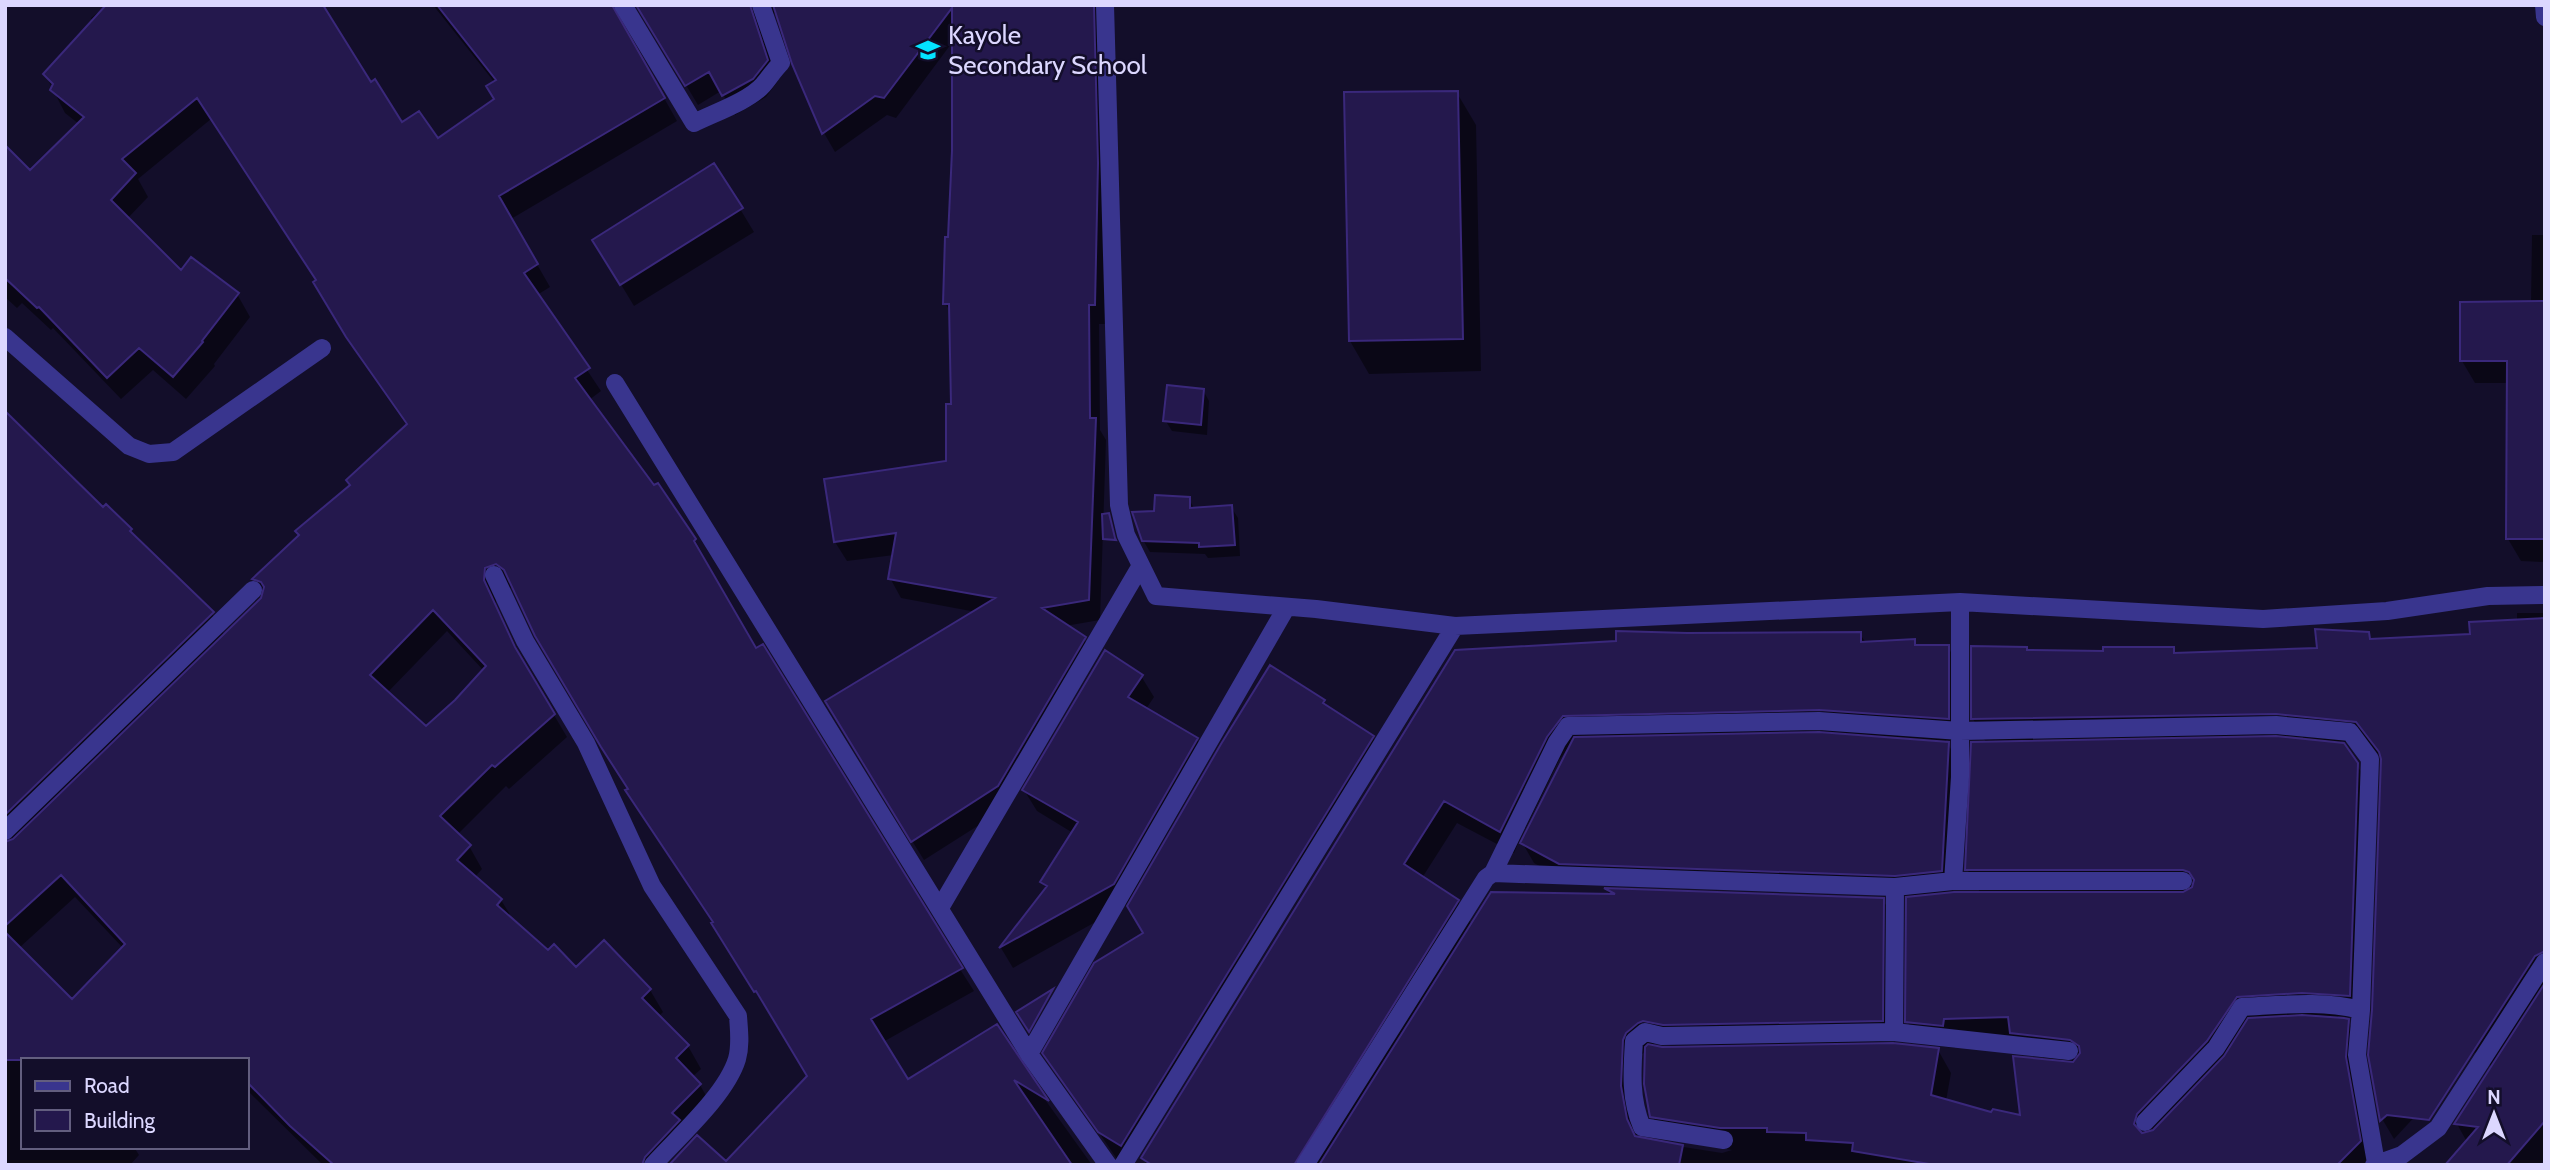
<svg xmlns="http://www.w3.org/2000/svg" width="2550" height="1170" font-family="Cabin,sans-serif">
	<style>
		.shadow { fill: #0007; fill-rule: evenodd }
		.building { fill: #24184d; stroke: #3a287b; stroke-width: 2; fill-rule: evenodd }
		.lines { fill: none; stroke-linecap: round; stroke-linejoin: round }
		.minor { stroke: #39358e; stroke-width: 18 }
		.labels { text-anchor: middle; stroke-width: 5; stroke-linejoin: round; paint-order: stroke }
		.poi-label { font-size: 26px; fill: #dcd7ff; stroke: #130e2a; text-anchor: start }
	</style>
	<rect width="100%" height="100%" fill="#130e2a"/>
	<path class="shadow" d="M107,5L370,84L402,125L438,140L496,100L495,83L433,5H556L664,98L677,121L511,219L550,287L537,295L601,391L589,400L695,540L707,562L705,564L755,651L974,991L883,1042L907,1082L1018,1062L1092,1165H725L809,1077L714,923L641,813L537,635L514,588L503,587L496,592V604L526,668L567,737L509,789L506,786L457,835L469,846L482,869L475,877L501,900L514,921L548,952L576,969L650,990L663,1012L658,1017L688,1046L701,1069L692,1077L700,1085L713,1108L651,1165H323L247,1090V1060H23V1147H134L139,1155L130,1165H5V412L103,509L130,530L136,540L212,614L225,636L263,596L254,579L300,537L297,532L351,487L407,426L361,360L317,281L211,119L138,179L148,197L127,219L181,273L237,294L250,317L214,364L215,366L186,399L153,370L121,399L53,328L51,330L22,303L17,308L5,297V148L30,172L79,124L65,113L45,74L93,22L91,18ZM447,631L484,671L456,701L426,728L387,693ZM75,897L123,948L72,1002L19,948Z
		M638,5H1112L1105,324H1099L1100,430L1106,440L1100,620L1065,626L1084,639L1096,659L1009,806L924,860L838,722L976,612L901,598L890,578L894,555L847,561L835,542L948,462L953,406L951,313L945,303L954,151V40L896,118L887,115L835,152L824,133L777,13L764,17L760,25L778,81L766,97L735,115L721,91L698,105Z
		M1457,93L1476,125L1481,371L1369,374L1350,341Z
		M714,166L754,232L634,306L608,263Z
		M2532,235H2545V562L2521,561L2508,539L2509,383H2475L2462,361L2531,303Z
		M1203,390L1209,401L1207,435L1172,431L1165,420Z
		M1189,499L1195,510L1231,507L1238,518L1240,556L1208,558L1205,554L1150,552L1143,540L1155,512Z
		M2517,613H2545V1159L2539,1165H2452L2467,1142L2457,1124L2491,1066L2475,1052L2394,1139L2381,1117L2383,761L2371,745L2341,741L2371,787L2362,1018L2338,1016V1019L2348,1021L2361,1043L2370,1165H1147L1143,1158L1456,651L1860,634L1866,643L1914,641L1917,646L1948,647L1961,670V741L1946,740L1959,764L1953,894H1981L1967,869L1987,744L1973,719L2026,648L2028,652H2105L2173,648L2177,655L2319,649L2368,634L2372,640L2471,636L2517,622ZM2281,736L2303,737V741L2280,739ZM1569,747L1571,748L1523,841L1520,839L1559,760ZM1457,823L1514,853L1520,839L1534,863L1572,884L1908,896L1907,1021L1920,1044L1955,1048L1956,1041L2015,1039L2025,1055L2043,1057L2022,1118L1992,1114L1946,1101L1951,1073L1938,1050L1895,1045L1896,922L1883,900L1607,890L1610,896L1472,925L1458,901L1422,878ZM2316,1015L2326,1016V1018L2305,1016ZM1655,1043L1678,1047L1662,1049L1651,1047ZM1647,1050L1652,1116L1665,1139L1732,1150L1722,1153L1639,1140L1633,1098L1636,1059Z
		M1141,676L1154,697L1146,709L1197,739L1209,760L1126,905L1013,968L1001,948L1047,889L1042,882L1073,833L1037,811L1024,790Z
		M1324,701L1328,707L1373,737L1383,755L1121,1165L1045,1053L1145,934Z"/>
	<path class="building" d="M106,5H323L371,82L375,79L402,122L419,111L438,138L494,99L486,86L496,80L437,5H612L665,98L499,196L538,264L524,273L590,368L575,378L654,485L658,483L696,539L694,541L756,648L763,644L963,968L871,1019L908,1079L997,1024L1049,1101L1014,1080L1072,1165H669L697,1135L726,1161L807,1076L756,991L754,992L711,923L713,922L625,790L628,789L601,747L535,636L504,570L496,564L485,568L484,580L515,647L555,714L495,767L492,765L440,816L471,845L457,860L502,899L497,905L548,950L554,944L576,967L604,940L651,989L642,998L689,1045L676,1058L701,1084L672,1113L680,1120L645,1157L642,1165H334L290,1126L247,1082V1060H5V932L72,999L125,944L61,875L5,926V842L13,839L261,598L264,587L261,582L252,579L299,535L295,531L350,485L346,480L407,424L346,337L313,282L316,280L197,98L122,159L136,173L111,200L181,270L191,257L239,293L202,341L203,342L173,377L139,348L107,378L39,307L37,308L5,278V145L30,170L84,117L50,90L53,84L43,74ZM433,610L486,666L455,700L426,726L370,675Z
		M636,5H750L768,60L753,79L722,96L709,72L685,86Z
		M773,5H1094L1098,163L1095,305H1089L1090,418H1096L1089,600L1042,608L1086,637L998,786L911,842L825,701L995,598L888,579L896,533L834,542L824,479L946,461V404H951L949,304H943L945,237H948L952,151V8L884,98L875,96L822,134L792,64Z
		M1458,91L1463,339L1349,341L1344,92Z
		M714,163L743,208L620,285L592,240Z
		M2545,301V539H2506L2507,361H2460V302Z
		M1167,385L1204,389L1201,425L1163,421Z
		M5,411L103,507L106,504L132,529L130,531L214,612L5,815Z
		M1155,495L1190,497V508L1232,505L1235,545L1199,547V543L1142,541L1132,512L1154,511Z
		M1109,513L1115,538L1116,540L1103,539L1102,514Z
		M2545,618V951L2535,956L2429,1120L2387,1115L2380,1121L2368,1055L2372,1010L2381,759L2379,752L2356,722L2276,714L1971,719V646L2027,647V650L2103,651V647H2174V653L2317,648L2315,629L2369,632L2370,639L2470,634L2469,622Z
		M1616,631L1687,633L1861,632V642L1915,639V645H1949V719L1819,710L1563,716L1547,737L1500,832L1444,801L1404,864L1459,900L1294,1165H1152L1141,1158L1455,650L1616,641Z
		M1105,650L1143,675L1128,697L1198,738L1114,884L999,948L1047,886L1040,882L1078,822L1022,790Z
		M1270,665L1325,700L1323,703L1374,736L1121,1146L1098,1132L1042,1053L1094,963L1143,933L1127,906L1221,744Z
		M1819,732L1949,742L1942,871L1895,876L1559,864L1520,843L1574,737Z
		M2276,736L2344,743L2358,763L2350,996L2302,993L2237,997L2207,1041L2137,1114L2134,1124L2142,1133L2153,1130L2224,1056L2248,1018L2302,1015L2344,1018L2349,1019L2346,1057L2361,1141L2337,1165H1935L1852,1151L1853,1143L1806,1140V1133L1767,1132V1128H1720L1650,1117L1644,1084L1645,1047L1648,1044L1662,1047L1893,1043L1939,1048L1931,1095L1991,1112L1993,1109L2020,1115L2013,1056L2073,1062L2080,1053L2079,1046L2070,1040L2010,1033L2008,1017L1944,1019L1943,1026L1905,1022L1906,897L1954,892H2183L2192,887L2194,880L2189,872L2183,870H1965L1971,742Z
		M1604,888L1884,898L1883,1021L1663,1025L1643,1021L1638,1023L1626,1033L1623,1040L1621,1086L1627,1119L1635,1136L1683,1145L1679,1165H1319L1491,892L1615,894Z
		M2545,983V1121L2507,1165H2445L2478,1127L2454,1124Z
		M1053,989L1029,1032L1016,1012Z"/>
	<g class="lines">
		<path class="minor" d="M623,5L694,123C714,113 749,101 763,85C769,78 774,70 781,63L761,5
			M1105,5L1119,505L1126,535L1156,596L1316,609L1455,626L1960,602L2263,619L2387,611L2488,596L2545,595
			M2544,5L2545,17
			M5,337L129,446L149,454L173,452L322,348
			M615,383L1029,1054L1108,1165
			M494,575L525,641L586,743L652,886L738,1016C739,1031 741,1045 737,1059C726,1095 679,1136 653,1165
			M1960,602V777L1953,881H2183
			M5,831L253,590
			M1493,873L1557,742L1568,726L1819,721L1960,731L2276,725L2350,732L2370,759L2361,1010
			M940,908L1140,567
			M1894,1032L2069,1051
			M1029,1054L1286,608
			M2145,1122L2216,1048L2242,1007C2282,1005 2322,1000 2361,1010L2357,1055L2376,1163
			M1724,1140L1642,1127C1630,1099 1632,1071 1634,1041L1645,1032L1662,1036L1894,1032L1895,887
			M1123,1165L1455,626
			M1305,1165L1486,878L1493,873L1895,887L1953,881
			M2374,1165L2402,1155L2438,1128L2545,962"/>
	</g>
	<defs>
		<g id="school-bare" transform="scale(1.89)"><path d="M0-5L7-2L0 1L-7-2ZM-4 1L0 2.5L4 1V4Q0 6-4 4Z" fill="#03e3ff" stroke="#130e2a" stroke-width="2.5" paint-order="stroke"/></g>
	</defs>
	<g fill-rule="evenodd">
		<use href="#school-bare" x="928" y="50"/>
	</g>
	<g class="labels">
		<g class="poi-label">
			<text x="948" y="44">Kayole<tspan x="948" dy="30">Secondary School</tspan></text>
		</g>
	</g>
	<rect width="2550" height="1170" fill="none" stroke="#dcd7ff" stroke-width="14"/>
	<rect x="21" y="1058" width="228" height="91" fill="#130e2a" stroke="#635e7f" stroke-width="2"/>
	<rect x="35" y="1081" width="35" height="10" fill="#39358e" stroke="#635e7f" stroke-width="2"/>
	<text x="84" y="1093" font-size="21" fill="#dcd7ff">Road</text>
	<rect x="35" y="1110" width="35" height="21" fill="#24184d" stroke="#635e7f" stroke-width="2"/>
	<text x="84" y="1128" font-size="21" fill="#dcd7ff">Building</text>
	<g transform="translate(2494 1114)" stroke="#130e2a" stroke-width="5" paint-order="stroke">
	<path d="M0-5L12 26L0 18L-12 26Z" fill="#dcd7ff"/>
	<text y="-10" font-size="19" font-weight="bold" text-anchor="middle" fill="#dcd7ff">N</text>
	</g>
</svg>
